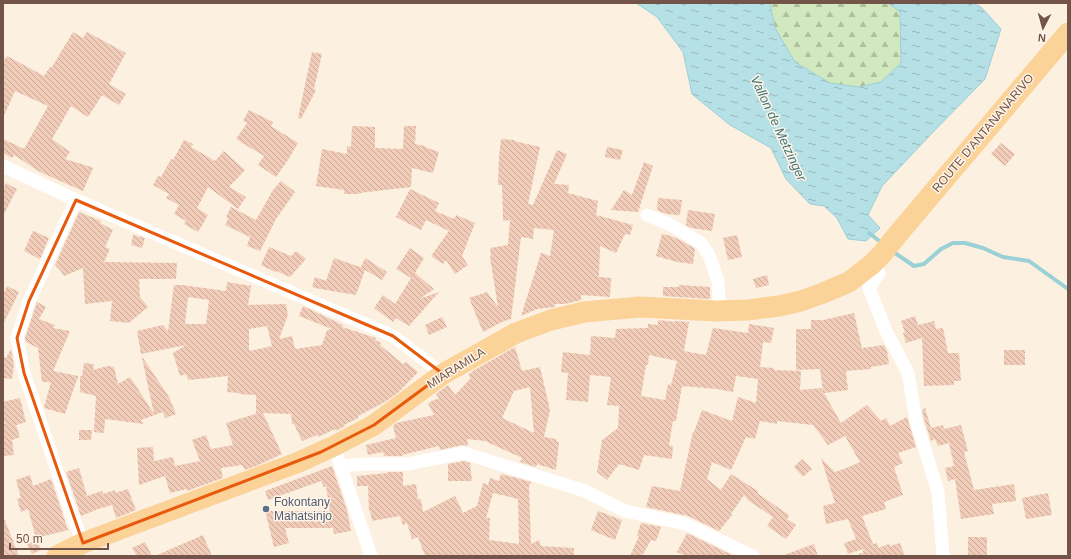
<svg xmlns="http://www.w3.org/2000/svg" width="1071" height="559" font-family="Arial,sans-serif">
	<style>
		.forest { fill: url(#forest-firs) }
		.water { fill: url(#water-ripples); stroke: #9bd0d6 }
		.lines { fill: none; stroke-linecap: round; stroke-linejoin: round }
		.stream { stroke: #9bd0d6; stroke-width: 4 }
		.building { fill: url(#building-back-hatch); fill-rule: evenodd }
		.minor { stroke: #fff; stroke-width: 13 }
		.primary { stroke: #fbd298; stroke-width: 21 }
		.marked { fill: none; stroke: #e8590c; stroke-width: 3; stroke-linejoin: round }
		.service-dot { fill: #5c6f8a; stroke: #fff4e6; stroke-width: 1.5 }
		.labels { text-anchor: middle; stroke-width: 3; stroke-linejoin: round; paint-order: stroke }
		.street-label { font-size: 12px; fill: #725548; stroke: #fff4e6 }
		.service-label { font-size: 12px; fill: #4e5e75; stroke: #fff4e6; text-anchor: start }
		.water-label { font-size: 13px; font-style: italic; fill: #3f777f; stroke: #fff4e6 }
	</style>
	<defs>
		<pattern id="forest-firs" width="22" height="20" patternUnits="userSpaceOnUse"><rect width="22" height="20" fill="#d2e9bf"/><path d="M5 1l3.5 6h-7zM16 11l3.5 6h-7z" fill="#afc09d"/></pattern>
		<pattern id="water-ripples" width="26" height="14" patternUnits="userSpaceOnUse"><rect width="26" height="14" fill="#b5e0e5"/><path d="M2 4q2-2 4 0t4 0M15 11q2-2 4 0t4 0" fill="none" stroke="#98b8bc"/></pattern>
		<pattern id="building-back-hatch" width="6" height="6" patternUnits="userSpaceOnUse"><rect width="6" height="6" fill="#f1ccb8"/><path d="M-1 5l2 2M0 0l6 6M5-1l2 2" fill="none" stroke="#c8a898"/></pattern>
	</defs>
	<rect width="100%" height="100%" fill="#fcf0e0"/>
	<path class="forest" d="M770,3H888L900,12L901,63L881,82L859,87L830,83L795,62L775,28Z"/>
	<path class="water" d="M636,3H770L775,28L795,62L830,83L859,87L881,82L901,63L900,12L888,3H973L981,7L1001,29L985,79L936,129L882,186L868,215L880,228L866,241L848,239L837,218L824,206L810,204L786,179L771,148L730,125L692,94L683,52L657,17Z"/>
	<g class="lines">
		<path class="stream" d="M869,233L882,243
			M892,251L914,266L924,264L941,249L953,243H965L983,248L1003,257L1029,261L1068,289"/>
	</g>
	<path class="building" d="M73,32L83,38L87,32L126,53L109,84L126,94L119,105L102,95L88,117L71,106L52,139L70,152L65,159L91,167L93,168L83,191L40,172L14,155L12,158L3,153V139L24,149L48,106L15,91L3,118V62L7,56L44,76L50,67H52Z
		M312,52L322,54L314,89L316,90L301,119L298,118Z
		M249,110L273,122L271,126L298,143L288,160L276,177L258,165L264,156L236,139L247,123L243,121Z
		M352,126L375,127V148L403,149L404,126H416L415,144L425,146V147L439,152L433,173L412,168L411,187L359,193V194H344V190L316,186L322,149L347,154V146L351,147Z
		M501,139L514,140V141L540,147L528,204L533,205L557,150L567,154L554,184L569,185L568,193L598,201L596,215L633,225L630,235L625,234L616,253L600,246L599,277L611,278L610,297L581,295V300L565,304H555V307L537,309L521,316L541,253L550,256L554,230L534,228L533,239L521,237L511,319L502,322L483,332L469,298L487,292L498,307L490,257L491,256L490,248L508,245L510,220L503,221L502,185H498L499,157Z
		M184,140L193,144L191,147L215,161L224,151L245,170L229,187L246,197L238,209L208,187L197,208L208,215L198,232L184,224L186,221L174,214L179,205L166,198L169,194L153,185L158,176L161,177L171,159L173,160Z
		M1001,143L1015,154L1005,166L991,154Z
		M607,147L623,150L620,160L605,157Z
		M644,162L653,166L638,212L611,210L624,190L632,195Z
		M281,181L295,192L276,219L260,251L247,246L250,237L225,225L228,219L226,217L231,207L256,220L273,190Z
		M6,183L17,189L3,216V189Z
		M410,189L439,203L435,211L454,219L456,215L475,223L462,256L468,265L455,274L446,260L443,264L431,256L449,231L426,220L421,230L396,217Z
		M658,198L682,200L680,215L666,214L657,210Z
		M688,210L715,214L712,231L691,228L686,225Z
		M79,212L101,221L100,223L113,230L105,247L110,249L104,262L177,263L176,279H139L140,297L148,307L129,323L110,321L112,301L85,304L83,268L64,276L61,271L55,265Z
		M33,231L49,238L40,259L24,251Z
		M662,234L671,236L682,241L695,249L693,264L677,262L656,256Z
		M133,235L145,238L142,248L131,245Z
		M737,235L742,257L728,260L723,238Z
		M269,247L291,256L296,251L306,259L290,277L276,271L275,272L261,265Z
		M410,248L424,258L415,273L434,289L419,299L439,292L409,326L396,318L393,322L374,308L383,295L395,304L411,278L396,269Z
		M334,258L363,268L361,267L365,258L387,272L382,280L365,270L356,295L320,289L312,287L315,277L326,281Z
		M767,275L769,285L756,288L753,279Z
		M227,282L251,286L248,305L286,304L288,315L279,339L292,336L295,349L322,345L327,330L332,329L299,316L303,306L343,325L342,327L376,338L375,340L381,343L380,345L403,364L406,362L418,372L399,392L385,402L358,416V418L344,425L345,426L336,431L335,429L318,437L317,435L302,441L294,424H292L291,414L263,413L282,454L261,464L245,470L242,465L221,468L223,478L187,491V489L170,493L165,476L139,485L137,448L153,447L154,461L173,457L175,466L200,461L192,440L206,435L211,449L233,445L226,423L258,413H256V395L239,394V393L227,392L228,376L188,380L186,374L180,376L173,353L186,345L141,354L137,331L163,325L168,331L174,285H182L226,291ZM188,297L209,300L206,324H185ZM267,326L272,346L249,351V329Z
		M679,285L710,287V299L663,296V287H679Z
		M7,286L19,292L3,325V295Z
		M37,302L46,307L39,319L55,325L53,328L70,331L53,371L78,376V379H77L65,414L44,408V407L51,382H42L38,348L26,342L25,338Z
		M854,313L862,348L884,345L887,351L889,364L871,367V369L846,371L848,390L824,393L841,423L867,405L881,421L886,418L890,426L907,417L916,447L898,453L903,463L894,467L903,495L884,502L886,509L862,516L873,544L877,543L878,548L889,544L890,546L900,543L905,556H859L858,554L863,553V549L848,554L844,543L856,539L848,519L826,524L823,506L835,503L821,458L835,472L849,467L860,462L845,436L828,445L813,425L777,421V424L760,421L755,439L746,437L731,470L712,462L707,479L721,490L731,474L758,491L757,493L789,515L787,519L796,525L786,539L767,526L773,517L749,501L744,495L731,514L732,515L719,531L688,516L646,507L652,486L680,491L693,432H694L702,410L732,421L738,397L756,403L758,379L736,376L733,392L717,389L682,386L676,421H673L669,445L673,446L672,459L644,455L639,470L619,464L607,480L597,472L602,440L618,428L619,406L607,405L611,377L590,375L588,402L566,400L568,373L561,372L563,352L590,355L591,336L615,338L616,329L648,328V324L658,325V320L675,322V321L689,322L684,351L706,355L713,328L748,333L749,324L774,328L771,343L763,342L760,367L774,368V370L801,371L800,390L821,388L823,392L820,369L796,370V329H811V320H823ZM649,355L677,361L671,385L668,384L665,400L641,396L646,365H648Z
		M915,316L918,325L934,321L936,329L943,328L948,353H959L961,381H954V385L924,386L922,338L906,343L903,333H905L901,321Z
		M442,317L447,327L429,335L425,325Z
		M515,347L522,371L540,367L550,410L544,437L556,439L557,442H559L556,470L537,464L536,467L520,462L522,458L485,441L467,439L468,446L462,445L440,450L439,446L402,455V456H384L383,452L368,455L366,445L396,438L393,426L396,423L434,415L428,403L439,398L436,394L448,385L455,395L471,378L468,375L473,371ZM530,387L534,433L502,418L514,391Z
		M11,349L14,365L12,379L3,378V356L6,358Z
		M1004,350H1025V365H1004Z
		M142,358H143L169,397L176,414L165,418L163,412L141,420L144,424L105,419L104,433L94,432L96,396L80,392V376H82L84,363L94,364L93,370L108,366L114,367L118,384L130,377L154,414Z
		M20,398L26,422L16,425L20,437L12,440L14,455L3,456V424H5L3,418V402Z
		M925,408L931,428L943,425L944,429L961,425L968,451L964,452L974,490L1014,484L1016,501L992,504L994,514L961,519L955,479L948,481L945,468L954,466L949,443L938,446L935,439L931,441L924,419L922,410Z
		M79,430H92L91,440H79Z
		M802,459L812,469L803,477L794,467Z
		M464,461L470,463L472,481H448V464Z
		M332,466L347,510L351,531L334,534L333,528H285L289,543L274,547L265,511H330L326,486L324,487L321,481L268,500L265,491Z
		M79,468L87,496L102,491L103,494L115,490V493L128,489L136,510L116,518L112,505L98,509L81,516L66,472Z
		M388,472H403V486L416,484L418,499H421L423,512L455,496L463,513L477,506L483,483L488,485L490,478L499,481L501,474L531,482L529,486L531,544L539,540L541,546L574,548V556H425L418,537L412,539L407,523L403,525L400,516L372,521L370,511H369L368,486H357V476L388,473ZM493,493L518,499L519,544L489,540L490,518H486Z
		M30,475L33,486L51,479L68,530L36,538L28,509L21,512L17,499L21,498L16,480Z
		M1048,493L1052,515L1026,519L1022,498Z
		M598,511L622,520L615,540L591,530Z
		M3,518H4L19,556H3Z
		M641,523L661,527L656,541L651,540L642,556H630L639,536L637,535Z
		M687,533L734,556H685L677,552Z
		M203,535L212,556H155Z
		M968,537H987V556H968Z
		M37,540L41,550L32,554L27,544Z
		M145,542L152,556H137L132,548Z
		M814,544L818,556H784V555Z"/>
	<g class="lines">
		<path class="minor" d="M3,166L76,200L393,336L443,374
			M76,200L29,301L17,338L24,373L71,512L83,543
			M647,215L669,224L701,243L709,255L718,281L719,299L716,311
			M871,265L879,273L869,288L886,331L908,373L916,421L938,492L943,556
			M334,446L371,556
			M340,466L366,464H407L464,453L585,491L625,511L686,524L753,556"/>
		<path class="primary" d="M57,556L83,543L299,462L334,446L374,425L443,374L516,333L551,320L584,312L640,307L716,311L748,310L779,306L801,301L823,293L849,282L871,265L882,254L898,234L1068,33"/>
	</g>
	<path class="marked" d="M76,200L393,336L443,374L374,425L321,452L83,543L24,373L17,338L29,301Z"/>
	<circle class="service-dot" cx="266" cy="509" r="4"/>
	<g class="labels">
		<g class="street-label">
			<text transform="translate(983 133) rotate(-50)" y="4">ROUTE D'ANTANANARIVO</text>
			<text transform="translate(456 368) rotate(-32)" y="4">MIARAMILA</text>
		</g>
		<g class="service-label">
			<text x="274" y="506">Fokontany<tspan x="274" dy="14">Mahatsinjo</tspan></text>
		</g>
		<g class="water-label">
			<text transform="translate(779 128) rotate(65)" y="5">Vallon de Metzinger</text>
		</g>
	</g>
	<rect width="1071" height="559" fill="none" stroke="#725548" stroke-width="8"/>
	<g transform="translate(1043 28) rotate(186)" stroke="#fff4e6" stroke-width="3" paint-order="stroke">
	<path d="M0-3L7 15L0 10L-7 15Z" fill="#725548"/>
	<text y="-6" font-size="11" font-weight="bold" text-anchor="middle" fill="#725548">N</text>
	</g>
	<path d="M10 543v6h98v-6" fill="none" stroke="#725548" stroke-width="2"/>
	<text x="16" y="543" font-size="12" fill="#725548" stroke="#fff4e6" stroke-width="3" paint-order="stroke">50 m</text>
</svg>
